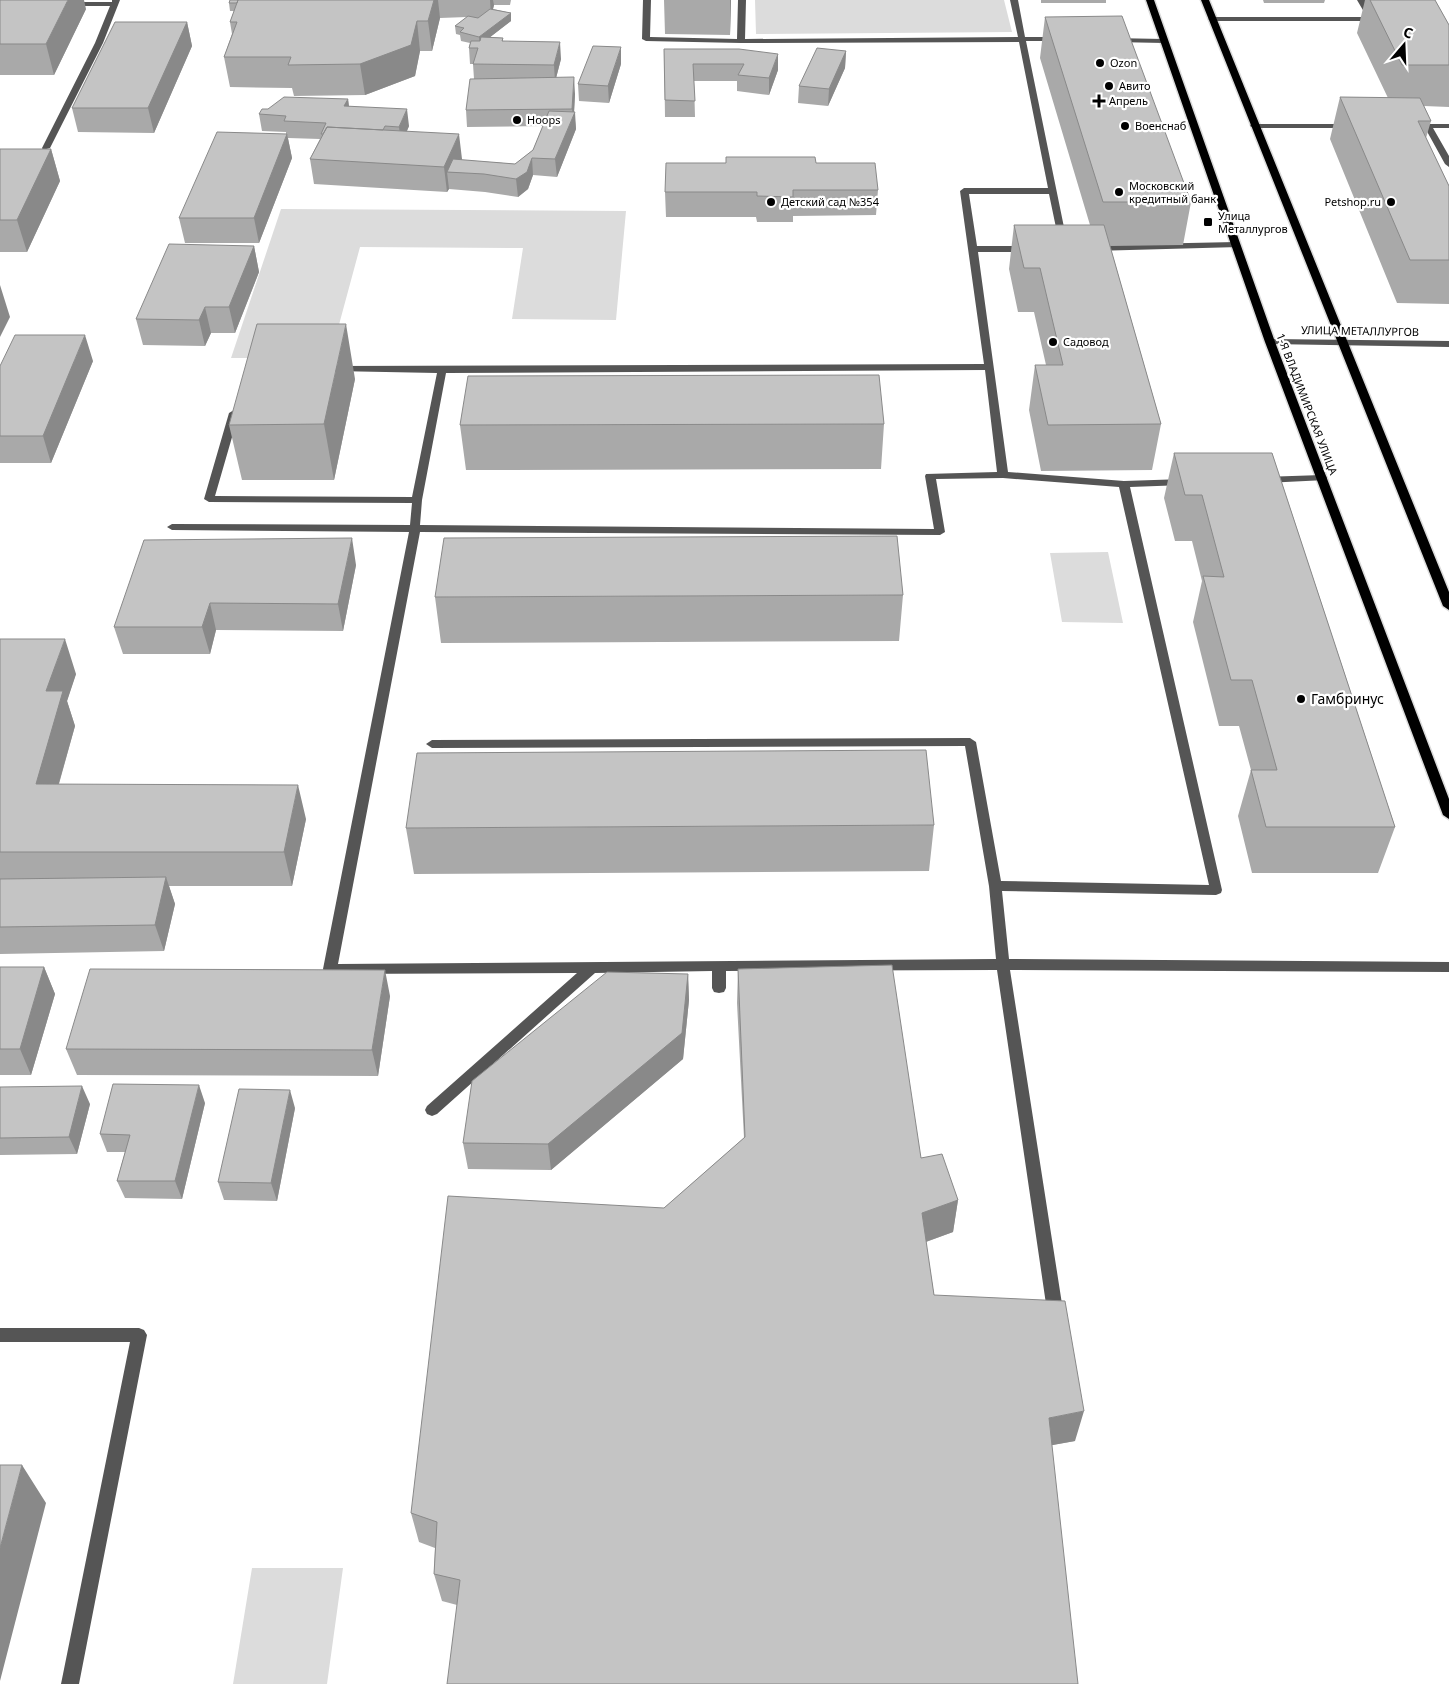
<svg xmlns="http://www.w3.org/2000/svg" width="1449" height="1684" font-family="'Noto Sans',sans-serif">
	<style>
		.green { fill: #dcdcdc }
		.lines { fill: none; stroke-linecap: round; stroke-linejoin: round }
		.major-casing { stroke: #dbdbdb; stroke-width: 3 }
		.minor { fill: #555; fill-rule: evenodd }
		.major { fill: #000; fill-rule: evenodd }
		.wall { fill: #a9a9a9 }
		.shaded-wall { fill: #898989 }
		.building { fill: #c4c4c4; stroke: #898989 }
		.poi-dot { fill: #000; stroke: #fff; stroke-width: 2 }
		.labels { text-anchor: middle; stroke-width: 4.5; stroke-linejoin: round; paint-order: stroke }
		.far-poi-label { font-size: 11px; fill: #000; stroke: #fff; text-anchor: start }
		.far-street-label { font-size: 11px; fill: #000; stroke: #fff }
		.poi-label { font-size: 14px; fill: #000; stroke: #fff; text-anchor: start }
	</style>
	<rect width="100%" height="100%" fill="#fff"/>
	<path class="green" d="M755,0H1004L1012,32L756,34Z
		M281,209L626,211L616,320L512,319L523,248L360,247L330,358H231Z
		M1108,552L1123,623L1062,622L1050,553Z
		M252,1568H343L327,1684H233Z"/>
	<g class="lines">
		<g class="major-casing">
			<path id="major" d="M1146,0H1154L1275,342L1449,799V819L1443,815L1265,342Z
				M1201,0H1209L1449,592V610L1443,606Z"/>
		</g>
		<path class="minor" d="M112,0H120L103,43L50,148L43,150L42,148L95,43L110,6H67L63,4L67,2H112Z
			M643,0H651L650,37L737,39L738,0H746L745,39L1018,37L1010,0H1018L1025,37H1059L1063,39L1059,41H1026L1067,242L1063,245L1059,242L1049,194H969L977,246H1028L1032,249L1028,252H978L1008,472L1124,481L1184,479L1189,482L1184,485L1130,487L1222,890L1221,893L1216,895L1002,891L1009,959L1449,962V972L1010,970L1062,1304L1059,1309L1054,1311L1049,1309L1046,1304L997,970L726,971V988L724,992L719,993L714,992L712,988V971L595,973L437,1114L432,1116L427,1114L425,1110L427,1106L577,973L330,974L325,973L323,969L409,532L172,530L167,527L172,524L410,525L412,503L209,502L204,499L229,413L234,410L239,413L215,496L412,497L437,373L334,371L332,369L337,366L984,364L960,191L964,188H1048L1019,42L741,43L646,41L642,39ZM985,370L997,472L926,474L925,476L934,529L420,525L422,500L446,373ZM1003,478L1119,487L1209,885L1001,881L976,742L970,738L432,740L426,744L432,748L965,746L989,886L996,959L338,964L420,532L940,535L945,532L936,479Z
			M1357,0H1365L1374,17H1380V21H1212L1208,19L1212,17H1367Z
			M1111,38L1164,39L1168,41L1164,43L1114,42H1111Z
			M1251,124H1348L1352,126L1348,128H1254L1250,126Z
			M1425,124H1449V128H1433L1449,156V167L1445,164L1424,126Z
			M1236,242L1240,245L1239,247L1093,251L1089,248L1093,245Z
			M1270,339L1449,341V347L1267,344V340Z
			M1322,475L1326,476L1327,478L1326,480L1264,483L1259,480L1264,477Z
			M0,1328H139L144,1330L147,1335L79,1684H61L130,1342H0Z"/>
		<use href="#major" class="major"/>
	</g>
	<path class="wall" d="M0,0L86,9L54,75H0Z
		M230,0H511L510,5H494L493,9L511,13V21L490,37L503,38V41L561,59L556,78L575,94L574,112L576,129L557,177L533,175L528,189L518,197L485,192L449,189L447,192L314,184L310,159L320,139L288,138L292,158L259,243H185L179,218L286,134V132L262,131L259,114L268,109L348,99L349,106L409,126L407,131L462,159V160L515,164L533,150L543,126L467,127L466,110L474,79L473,64H470L469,48L470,43L461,41L460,35L456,34L455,26L467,17L440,18L432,51H420L415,76L365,95L294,96L292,88L230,87L224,57L232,34L230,22L234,11H230L229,3Z
		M664,0H731L730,35L665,34Z
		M1041,0H1106V3H1041Z
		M1263,0H1325L1324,3H1264Z
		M1365,0H1435L1449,25V107L1424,106L1431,121L1426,138L1449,186V304L1397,303L1330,139L1340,97L1388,98L1357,33Z
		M1045,17L1191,202L1183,245L1110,246L1161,424L1152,470L1041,471L1029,410L1035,365H1046L1034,312H1018L1009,269L1014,225H1090L1040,58Z
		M187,22L192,46L154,133L78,132L72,108Z
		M664,49L778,70L769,95L737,91V81H694L695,117H665Z
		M846,51L845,68L828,106L798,103L799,86Z
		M621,64L609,103L579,101L578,84Z
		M0,149H51L60,181L27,252H0Z
		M816,163L878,190L876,215L793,216V222H757L756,217H666L665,192Z
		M254,246L259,272L235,333H211L205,346L143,345L136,319Z
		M93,361L51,463H0V366Z
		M355,379L334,480H242L229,425Z
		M884,424L881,469L466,470L460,425Z
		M1174,453H1272L1395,827L1378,873H1252L1238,816L1251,770L1239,726H1219L1193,622L1202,581L1192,541H1175L1164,498Z
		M356,565L343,631L216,630L210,654H123L114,627Z
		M903,595L899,641L441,643L435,597Z
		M0,639L76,674L67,701L75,726L59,784L306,819L292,886H169L175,904L164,951L0,954Z
		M934,825L929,871L414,874L406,828Z
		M0,967H44L55,994L31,1075H0Z
		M738,969L921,1158L958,1200L953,1232L926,1242L934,1295L1075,1441L1052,1445L457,1605L442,1601L434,1574L435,1548L419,1542L411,1513L664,1208L744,1138L737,1003Z
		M688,974L689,1000L683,1059L551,1170L468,1169L463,1143Z
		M390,996L378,1076L77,1075L66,1049Z
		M0,1087L90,1104L77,1154L0,1155Z
		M205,1103L182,1199L125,1198L117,1181L125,1152H107L100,1134Z
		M295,1108L277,1201L224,1200L218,1182Z"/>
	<path class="shaded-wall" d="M68,0H84L86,9L54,75L46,44Z
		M434,0H438L440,18L432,51L428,21Z
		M490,0H493L494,5L491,17Z
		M730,0H731L730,35Z
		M511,13V21L480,45L479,37Z
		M417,21L420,51L415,76L365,95L360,64Z
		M187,22L192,46L154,133L148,108Z
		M560,42L561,59L555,82L554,65Z
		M621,47V64L609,103L608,86Z
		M846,51L845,68L828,106L829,89Z
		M778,54V70L769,95V78Z
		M574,77L575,94L574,113L575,112L576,129L557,177L555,159L573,117L572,109Z
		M348,99L350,116L344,106Z
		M407,109L409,126L401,144L399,127Z
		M287,134L292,158L259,243L254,218Z
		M459,134L462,159L456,173L447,172L449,189L447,192L444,167Z
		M51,149L60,181L27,252L17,220Z
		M532,158L533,175L528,189L518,197L516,179Z
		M254,246L259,272L235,333L229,307Z
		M0,285L10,317L0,337Z
		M205,307L211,333L205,346L199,320Z
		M346,324L355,379L334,480L324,424Z
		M85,335L93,361L51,463L43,436Z
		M352,538L356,565L343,631L338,604Z
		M210,603L216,630L210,654L202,627Z
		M65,639L76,674L67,701L75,726L49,818L36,784L46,691Z
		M298,785L306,819L292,886L284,852Z
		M166,877L175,904L164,951L155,925Z
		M44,967L55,994L31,1075L20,1049Z
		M385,970L390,996L378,1076L372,1050Z
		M688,974L689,1000L683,1059L551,1170L548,1144Z
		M199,1085L205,1103L182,1199L175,1181Z
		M82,1086L90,1104L77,1154L69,1137Z
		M290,1090L295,1108L277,1201L271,1183Z
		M958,1200L953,1232L917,1245L922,1213Z
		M1084,1411L1075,1441L1042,1447L1049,1418Z
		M22,1465L46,1503L0,1681V1548Z"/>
	<path class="building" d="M0,0H68L46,44H0Z
		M230,0H238L237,3H229Z
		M238,0H434L428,21H417L411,45L360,64L288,65L291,57H224L237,22H230Z
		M1370,0H1435L1449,25V65H1402Z
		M490,9L511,13L479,37L460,32L464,28L455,26L468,16L478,18Z
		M1122,16L1191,202H1103L1045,17Z
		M115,22H187L148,108H72Z
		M481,37L503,38L502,41L560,42L554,65L473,64L478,48H469L471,41H480Z
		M593,46L621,47L608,86L578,84Z
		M817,48L846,51L829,89L799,86Z
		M664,49H739L778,54L769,78L738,75L744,64H693L695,101L665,100Z
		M574,77L572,109L466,110L470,79Z
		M284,97L348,99L344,106L407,109L399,127L385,126L383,130L327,127L323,134H321L326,123L284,121L286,116L259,114L262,109H268Z
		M1340,97L1420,98L1431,121H1418L1449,186V260H1410Z
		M549,111L575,112L555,159L532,158L527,172L516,179L484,174L447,172L453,159L515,164L533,150Z
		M327,127L459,134L444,167L310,159Z
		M217,132L287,134L254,218H179Z
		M0,149H51L17,220H0Z
		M726,157H815L816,163H875L878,190H793V197L757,196V192H665L666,163H726Z
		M1014,225H1104L1161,424L1048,425L1035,365H1063L1040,268H1024Z
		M169,244L254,246L229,307H205L199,320L136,319Z
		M257,324H346L324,424L229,425Z
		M15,335H85L43,436H0V366Z
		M879,375L884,424L460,425L468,376Z
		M1174,453H1272L1395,827H1266L1251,770H1277L1252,680H1231L1203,576L1224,577L1202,495H1185Z
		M897,536L903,595L435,597L444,538Z
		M352,538L338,604L210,603L202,627H114L144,540Z
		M0,639H65L46,691H63L36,784L298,785L284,852H0Z
		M926,750L934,825L406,828L417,753Z
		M166,877L155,925L0,927V879Z
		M892,965L921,1158L942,1154L958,1200L922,1213L934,1295L1065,1301L1084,1411L1049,1418L1078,1684H447L460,1580L434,1574L437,1522L411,1513L448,1196L664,1208L745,1137L738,969Z
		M0,967H44L20,1049H0Z
		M90,969L385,970L372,1050L66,1049Z
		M607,972L688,974L682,1033L548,1144L463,1143L472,1081Z
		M113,1084L199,1085L175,1181H117L130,1135L100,1134Z
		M82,1086L69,1137L0,1138V1087Z
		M239,1089L290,1090L271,1183L218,1182Z
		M0,1465H22L0,1548Z"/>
	<g class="poi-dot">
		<circle cx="1100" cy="63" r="5"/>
		<circle cx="1109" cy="86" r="5"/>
		<path d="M1096.5 93.5h5v5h5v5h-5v5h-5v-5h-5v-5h5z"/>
		<circle cx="517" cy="120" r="5"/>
		<circle cx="1125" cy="126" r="5"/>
		<circle cx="1119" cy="192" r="5"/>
		<circle cx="771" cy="202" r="5"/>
		<circle cx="1391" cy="202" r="5"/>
		<rect x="1203" y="217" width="10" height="10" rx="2.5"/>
		<circle cx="1053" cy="342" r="5"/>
		<circle cx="1301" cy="699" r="5"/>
	</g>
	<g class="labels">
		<g class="far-poi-label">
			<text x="1110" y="67">Ozon</text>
			<text x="1119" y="90">Авито</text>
			<text x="1109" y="105">Апрель</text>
			<text x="527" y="124">Hoops</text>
			<text x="1135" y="130">Военснаб</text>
			<text x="1129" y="190">Московский<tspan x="1129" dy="13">кредитный банк</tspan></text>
			<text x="781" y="206">Детский сад №354</text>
			<text x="1381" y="206" text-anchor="end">Petshop.ru</text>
			<text x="1218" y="220">Улица<tspan x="1218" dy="13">Металлургов</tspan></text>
			<text x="1063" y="346">Садовод</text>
		</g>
		<g class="far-street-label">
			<text transform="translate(1360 331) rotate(1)" y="4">УЛИЦА МЕТАЛЛУРГОВ</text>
			<text transform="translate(1307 404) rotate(69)" y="4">1-Я ВЛАДИМИРСКАЯ УЛИЦА</text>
		</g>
		<g class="poi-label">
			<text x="1311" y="704">Гамбринус</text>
		</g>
	</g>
	<g transform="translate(1404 45) rotate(19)" stroke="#ffffff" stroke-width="4" paint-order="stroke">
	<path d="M0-4L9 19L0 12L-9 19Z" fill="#000000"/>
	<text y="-8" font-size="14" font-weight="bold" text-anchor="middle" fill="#000000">С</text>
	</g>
</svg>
